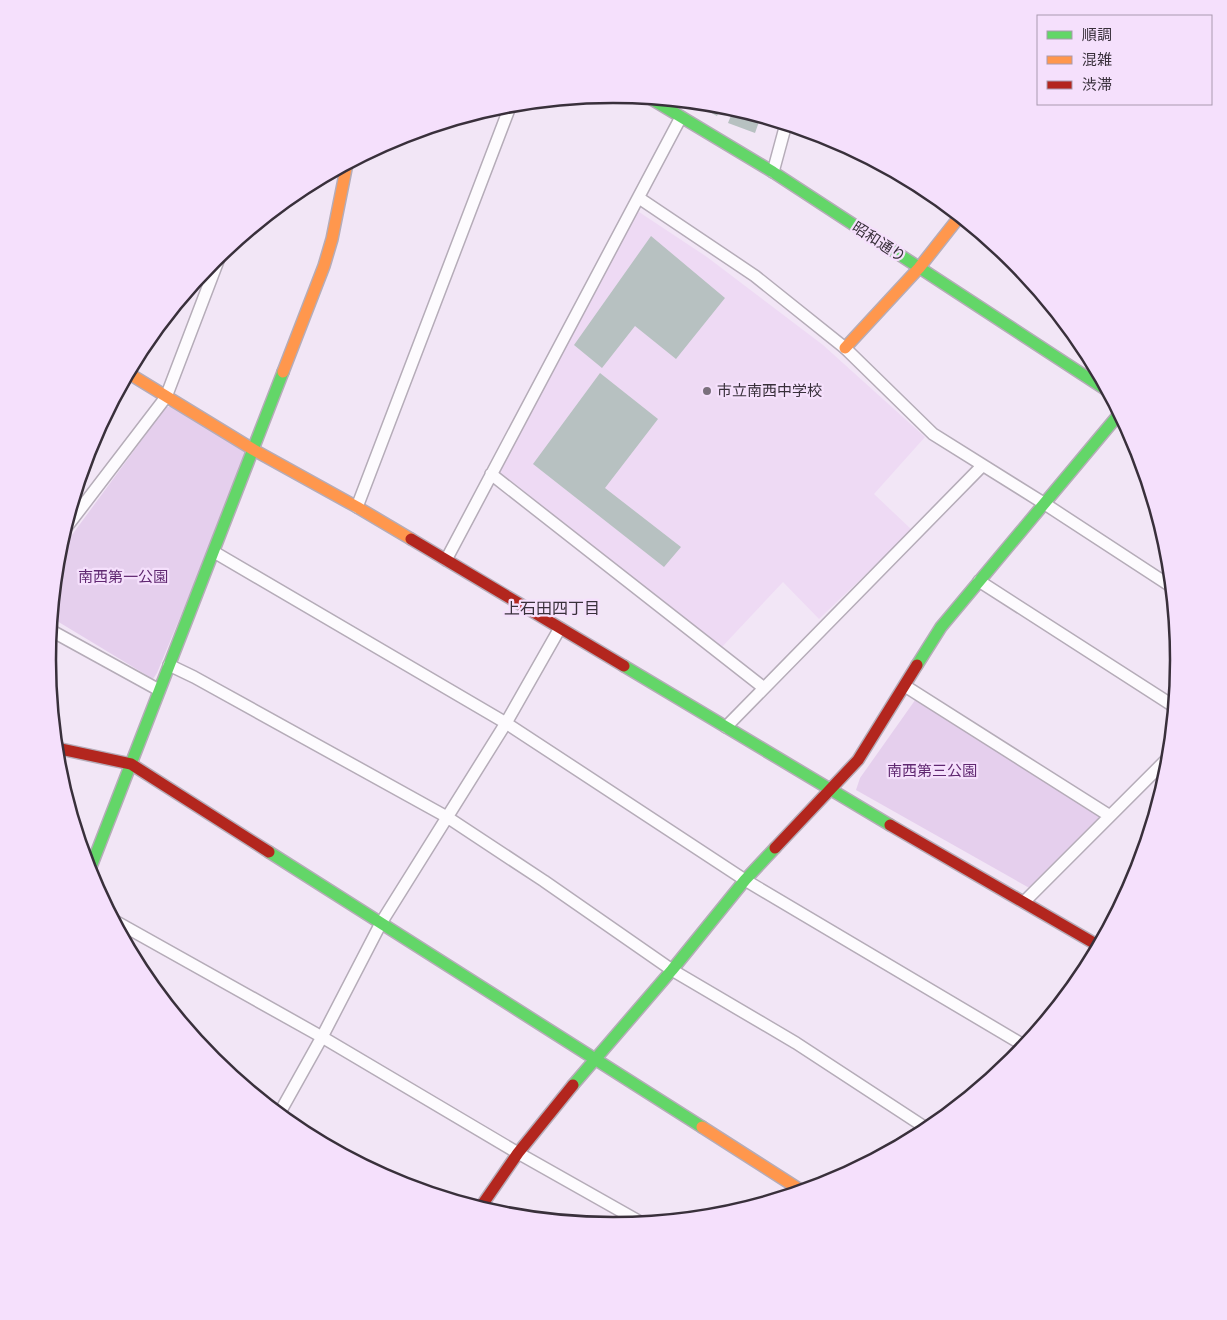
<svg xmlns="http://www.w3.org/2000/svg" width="1227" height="1320" font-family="'Work Sans','Noto Sans JP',sans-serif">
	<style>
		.built { fill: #eedaf4 }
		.green { fill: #e5cfed }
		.building { fill: #b7c1c1 }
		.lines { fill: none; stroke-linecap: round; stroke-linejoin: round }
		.street-casing { stroke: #b5acb8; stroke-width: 14 }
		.fast-casing { stroke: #b5acb8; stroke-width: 14 }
		.slow-casing { stroke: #b5acb8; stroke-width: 14 }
		.jam-casing { stroke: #b5acb8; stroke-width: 14 }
		.street { stroke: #fdfbfe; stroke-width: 11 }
		.fast { stroke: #63d668; stroke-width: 11 }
		.slow { stroke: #ff974d; stroke-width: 11 }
		.jam { stroke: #b3261e; stroke-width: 11 }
		.poi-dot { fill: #7a707c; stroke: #f5e0fc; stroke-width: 2 }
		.labels { text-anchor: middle; stroke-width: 4.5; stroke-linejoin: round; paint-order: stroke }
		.street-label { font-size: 15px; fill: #39303b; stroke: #f5e0fc }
		.poi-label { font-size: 15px; fill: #39303b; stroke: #f5e0fc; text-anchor: start }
		.park-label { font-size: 15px; fill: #602871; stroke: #f5e0fc }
		.neighbourhood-label { font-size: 16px; fill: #39303b; stroke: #f5e0fc }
		.rim { fill: none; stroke: #39303b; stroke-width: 2.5 }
	</style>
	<rect width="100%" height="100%" fill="#f2e6f6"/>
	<path class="built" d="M639,212L707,257L823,345L925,437L874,494L912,530L819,619L783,582L721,648L496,472L633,213Z"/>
	<path class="green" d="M166,407H173L243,446L247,456L157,673L153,679L52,618L58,554Z
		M918,696L1104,817L1033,890L856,790L860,778Z"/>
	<path class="building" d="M691,102L722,105L717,116Z
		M734,108L761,116L755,133L728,123Z
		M651,236L725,298L676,359L635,326L602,368L574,345Z
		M600,373L658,419L605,488L681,547L664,567L533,464Z"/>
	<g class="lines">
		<g class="street-casing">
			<path id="street" d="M773,172L786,124
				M639,198L755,276L845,348L933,434L1045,504L1172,587
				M491,474L764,688
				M357,507L511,104
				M65,529L166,397L221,253
				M214,552L506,723L745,880L1025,1046
				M446,560L681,117
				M979,581L1175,707
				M50,630L159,690
				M169,665L194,677L447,817L544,881L672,970L796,1043L929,1130
				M905,686L1110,816
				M726,727L982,466
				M1024,902L1170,756
				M115,921L322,1037L518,1153L642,1223
				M279,1114L322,1037L381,923L506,723L560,628"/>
		</g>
		<g class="fast-casing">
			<path id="fast" d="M648,97L773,172L1108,391
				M917,665L941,627L1120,413
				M624,666L890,825
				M269,852L702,1127
				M89,872L283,372
				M573,1085L672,970L745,880L775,848"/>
		</g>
		<g class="slow-casing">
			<path id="slow" d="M845,348L919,268L960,216
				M283,372L324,266L332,239L347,164
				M128,373L254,450L357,507L411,539
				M702,1127L802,1191"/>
		</g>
		<g class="jam-casing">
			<path id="jam" d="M411,539L624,666
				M56,748L131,764L269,852
				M890,825L1099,946
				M775,848L858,760L917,665
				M480,1208L518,1153L573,1085"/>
		</g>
		<use href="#street" class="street"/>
		<use href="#fast" class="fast"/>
		<use href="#slow" class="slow"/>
		<use href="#jam" class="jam"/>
	</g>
	<circle class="poi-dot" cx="707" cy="391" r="5"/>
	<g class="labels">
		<g class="street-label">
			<text transform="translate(879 242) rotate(33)" y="5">昭和通り</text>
		</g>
		<g class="poi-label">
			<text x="717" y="396">市立南西中学校</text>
		</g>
		<g class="park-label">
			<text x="123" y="582">南西第一公園</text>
			<text x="932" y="776">南西第三公園</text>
		</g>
		<g class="neighbourhood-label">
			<text x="552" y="614">上石田四丁目</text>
		</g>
	</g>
	<path d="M0 0H1227V1320H0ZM56 660a557 557 0 1 1 1114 0a557 557 0 1 1-1114 0Z" fill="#f5e0fc" fill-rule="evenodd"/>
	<path class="rim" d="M56 660a557 557 0 1 1 1114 0a557 557 0 1 1-1114 0Z"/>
	<rect x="1037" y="15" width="175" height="90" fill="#f5e0fc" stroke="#aa9aaf"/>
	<rect x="1047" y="31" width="25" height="8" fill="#63d668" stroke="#aa9aaf"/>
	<text x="1082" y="40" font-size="15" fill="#39303b">順調</text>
	<rect x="1047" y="56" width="25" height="8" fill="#ff974d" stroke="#aa9aaf"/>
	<text x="1082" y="65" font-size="15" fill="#39303b">混雑</text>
	<rect x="1047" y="81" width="25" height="8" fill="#b3261e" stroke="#aa9aaf"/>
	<text x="1082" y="90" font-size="15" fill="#39303b">渋滞</text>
</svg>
